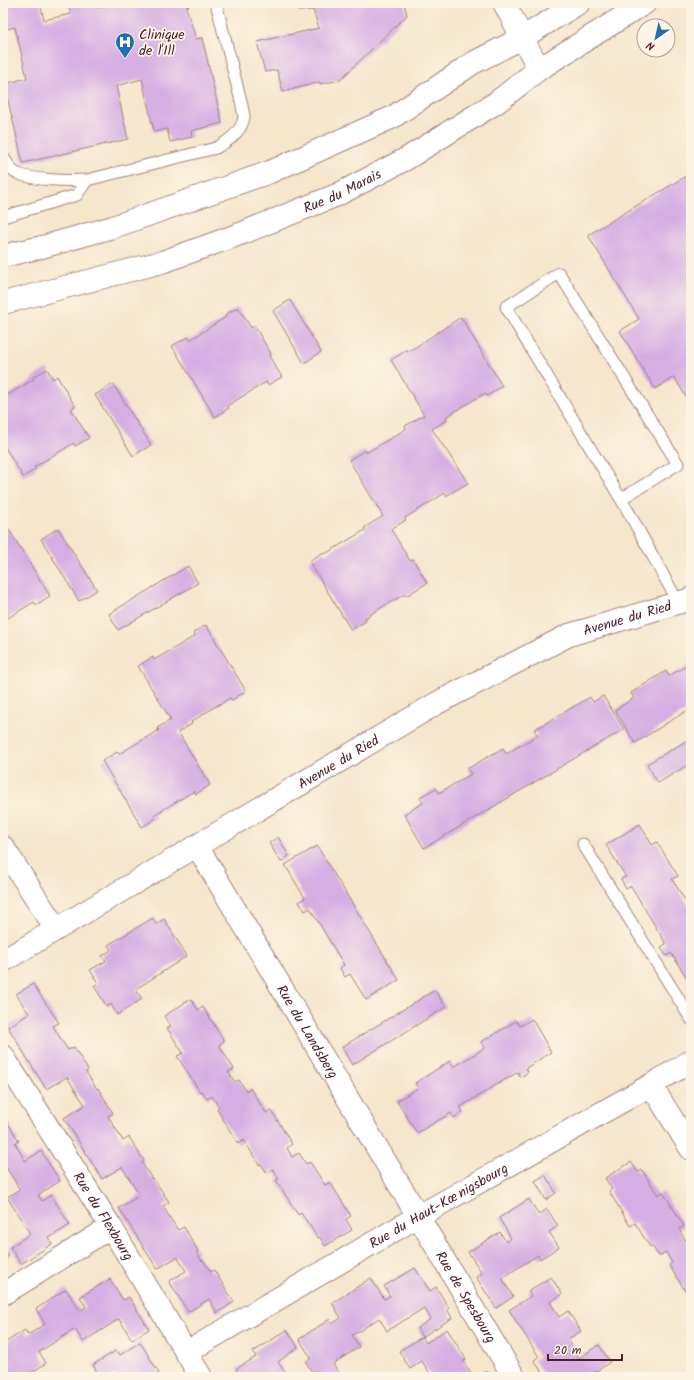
<svg xmlns="http://www.w3.org/2000/svg" width="694" height="1380" font-family="Kalam,sans-serif">
	<style>
		.building { fill: #d5aee4 }
		.lines { fill: none; stroke-linecap: round; stroke-linejoin: round }
		.lane-casing { stroke: #a0827c; stroke-width: 13 }
		.street-casing { stroke: #a0827c; stroke-width: 24 }
		.primary-casing { stroke: #a0827c; stroke-width: 24 }
		.lane { stroke: #fff; stroke-width: 11 }
		.street { stroke: #fff; stroke-width: 22 }
		.primary { stroke: #fff; stroke-width: 22 }
		.labels { text-anchor: middle; stroke-width: 3.5; stroke-linejoin: round; paint-order: stroke }
		.poi-label { font-size: 14px; fill: #4a1f2b; stroke: #fcf5e5; text-anchor: start }
		.street-label { font-size: 14px; fill: #4a1f2b; stroke: #fcf5e5 }
	</style>
	<rect width="100%" height="100%" fill="#fcf5e5"/>
	<filter id="ink" filterUnits="userSpaceOnUse"><feTurbulence type="fractalNoise" baseFrequency=".025" numOctaves="2"/><feDisplacementMap in="SourceGraphic" scale="8" xChannelSelector="R" yChannelSelector="G"/><feConvolveMatrix kernelMatrix="1 2 1 2 8 2 1 2 1" color-interpolation-filters="sRGB"/></filter>
	<filter id="wash" filterUnits="userSpaceOnUse"><feTurbulence type="fractalNoise" baseFrequency=".012" numOctaves="4" result="noise"/><feDisplacementMap in="SourceGraphic" scale="16" xChannelSelector="R" yChannelSelector="G"/><feGaussianBlur stdDeviation="0.9" result="paint"/><feColorMatrix in="noise" values="0 0 0 0 0 0 0 0 0 0 0 0 0 0 0 0 0 1.4 0 .05"/><feComposite in="paint" operator="in"/></filter>
	<g filter="url(#wash)">
		<rect width="100%" height="100%" fill="#f5e6cc"/>
		<g id="blocks">
			<path class="building" d="M3,3H40L44,20L71,14L68,3H96L97,8L118,3H188L189,6L186,7L196,39L202,38L222,123L191,131L192,137L170,142L167,129L154,132L142,79L116,86L128,139L23,163L4,84L27,78L15,27L3,30Z
				M290,3H404L407,15L340,80L320,84V82L283,92L277,70L265,72L257,42L319,28L313,10L299,11Z
				M691,173V405L674,377L655,389L620,331L639,319L588,235Z
				M290,300L321,352L304,363L273,311Z
				M238,307L251,328L254,325L271,354L269,356L282,377L268,385L266,382L227,406L229,408L215,417L172,346L188,337L190,340L226,317L225,315Z
				M461,317L502,386L487,396L485,393L446,417L447,420L432,429L468,483L446,496L445,493L405,518L406,520L391,529L410,561L413,559L427,583L406,596L405,594L387,604L365,618L366,621L351,630L309,561L324,552L325,554L365,530L364,528L383,516L349,460L365,450L366,453L406,429L405,426L424,415L391,360L407,350L408,352Z
				M47,369L53,379L57,376L75,406L71,409L89,438L75,446L74,443L34,467L36,469L23,477L3,444V398L34,379L33,377Z
				M113,384L151,445L133,456L95,395Z
				M8,528L50,596L36,605L34,602L3,621V532Z
				M58,528L97,590L79,601L41,539Z
				M188,566L198,583L118,630L109,614Z
				M206,625L246,691L232,700L230,698L213,708L191,722L192,724L178,732L210,785L196,794L194,791L154,815L156,818L142,827L102,761L117,752L119,754L159,730L157,728L171,720L138,666L153,657L154,660L195,636L193,633Z
				M691,663V708L635,743L615,710L634,698L631,693L666,671L669,676Z
				M603,696L624,729L424,848L404,814L423,803L420,797L436,788L439,793L471,774L467,769L486,758L503,748L506,754L538,735L534,730L590,697L593,702Z
				M691,738V763L658,783L647,764Z
				M640,824L652,845L657,842L678,876L672,879L691,910V976L687,978L671,953L666,956L661,947L666,944L631,886L626,889L621,879L626,877L606,845Z
				M278,837L289,856L281,862L269,843Z
				M317,846L399,980L366,1000L350,974L345,977L343,974L340,968L344,965L310,908L305,911L299,902L305,898L285,865Z
				M153,918L156,924L164,919L187,956L136,989L142,999L117,1015L111,1004L107,1007L94,986L98,983L90,970L106,961L102,956L111,950L108,945Z
				M33,984L59,1023L53,1026L60,1038L68,1050L74,1047L88,1070L86,1072L91,1080L97,1089L98,1088L113,1113L108,1116L123,1141L129,1137L144,1161L142,1163L152,1179L153,1178L169,1202L163,1206L170,1218L178,1230L184,1227L198,1251L196,1252L202,1261L203,1260L211,1272L214,1270L234,1302L217,1313L209,1299L188,1312L169,1281L186,1271L177,1257L157,1269L119,1208L140,1195L122,1167L102,1179L64,1118L85,1105L75,1090L67,1077L46,1089L8,1027L29,1014L16,994Z
				M435,990L446,1007L352,1065L342,1047Z
				M191,999L198,1010L203,1007L224,1041L219,1045L234,1069L228,1072L235,1082L239,1080L246,1091L250,1088L266,1113L271,1110L292,1144L287,1148L292,1157L299,1153L306,1164L310,1162L325,1185L330,1182L351,1216L346,1219L352,1230L325,1246L320,1237L318,1238L301,1213L298,1215L276,1180L279,1179L273,1169L267,1173L261,1164L259,1165L244,1140L238,1144L217,1109L219,1107L212,1096L207,1099L202,1091L200,1092L177,1056L183,1053L167,1028L171,1026L164,1016Z
				M532,1019L551,1052L526,1068L528,1072L524,1075L520,1077L518,1072L460,1107L463,1112L458,1115L454,1118L451,1113L417,1133L397,1101L418,1088L415,1083L450,1061L454,1067L465,1060L485,1048L481,1042L516,1021L520,1026Z
				M3,1091L7,1097L3,1099Z
				M3,1115L19,1141L15,1143L25,1161L41,1151L60,1181L38,1195L42,1201L51,1195L70,1225L49,1238L52,1244L21,1264L10,1247L30,1234L7,1197L20,1190L3,1162Z
				M631,1162L638,1172L642,1170L658,1195L663,1192L684,1226L679,1229L685,1240L691,1236V1300L669,1265L672,1263L666,1252L659,1256L652,1246L650,1247L635,1223L630,1226L609,1191L612,1189L605,1178Z
				M545,1175L556,1193L546,1200L535,1181Z
				M529,1199L539,1215L547,1209L558,1226L549,1232L559,1247L540,1259L538,1255L502,1278L513,1297L496,1308L476,1277L482,1273L468,1252L500,1232L506,1242L511,1238L499,1218Z
				M3,1247L9,1256L3,1260Z
				M415,1268L430,1291L436,1287L449,1308L447,1309L452,1318L422,1337L426,1343L447,1329L466,1359L463,1361L473,1377H446L444,1373L438,1377H432L422,1361L410,1369L399,1351L422,1337L417,1328L431,1319L424,1308L387,1331L379,1318L361,1330L352,1335L359,1347L333,1364L340,1374L336,1377H315L306,1362L311,1358L299,1339L330,1319L332,1324L341,1318L332,1303L371,1278L384,1299L390,1296L384,1286Z
				M551,1277L562,1294L550,1302L559,1317L568,1311L581,1331L568,1339L579,1358L599,1345L610,1362L594,1373L597,1377H545L534,1360L539,1357L509,1310L531,1296L528,1291Z
				M110,1279L123,1300L129,1297L149,1329L132,1340L119,1319L83,1342L75,1329L39,1352L46,1363L28,1375L29,1377H3V1372L7,1370L3,1363V1344L25,1330L28,1335L45,1324L36,1309L66,1289L80,1311L86,1307L80,1297Z
				M287,1330L298,1347L278,1362L288,1377H241L236,1369L256,1357L253,1352Z
				M140,1342L159,1373L157,1374L159,1377H116L114,1374L109,1377H100L93,1365L117,1350L120,1355Z
				M487,1371L491,1377H477Z"/>
		</g>
	</g>
	<g filter="url(#ink)">
		<use href="#blocks" fill-opacity="0" stroke="#a0827c" stroke-width="1"/>
		<g class="lines">
			<g class="lane-casing">
				<path id="lane" d="M3,157C6,161 9,166 12,170C23,181 72,181 87,180L216,148C227,142 242,132 244,117C244,114 242,108 242,105L216,3
					M3,217L77,195L87,180
					M621,499L678,464L559,273L506,307L628,511L678,602
					M583,844L691,1019"/>
			</g>
			<g class="street-casing">
				<g id="street">
					<path d="M504,3L539,69"/>
					<path id="s1" d="M197,846L514,1377"/>
					<path d="M3,847L56,929"/>
					<path id="s2" d="M3,961L437,703L569,635L691,599"/>
					<path id="s3" d="M3,1056L111,1227L201,1377"/>
					<path d="M651,1085L691,1149"/>
					<path d="M3,1294L111,1227"/>
					<path id="s4" d="M187,1352L417,1217L651,1085L691,1061"/>
				</g>
			</g>
			<g class="primary-casing">
				<g id="primary">
					<path d="M3,256L42,247L113,227L270,172L393,117L473,63L522,38L579,3"/>
					<path id="s5" d="M3,303L162,262L240,234L337,195L406,159L497,102L539,69L645,3"/>
				</g>
			</g>
			<use href="#lane" class="lane"/>
			<use href="#street" class="street"/>
			<use href="#primary" class="primary"/>
		</g>
	</g>
	<defs>
		<g id="hospital-pin" transform="scale(1)"><path d="M0 17L-7.5 6A9.5 9.5 0 1 1 7.5 6Z" fill="#1f6fb2" stroke="#fcf5e5"/><path d="M-5-5h3v3.5h4V-5h3V5h-3V1.5h-4V5h-3Z" fill="#fff"/></g>
	</defs>
	<g fill-rule="evenodd">
		<use href="#hospital-pin" x="125" y="42"/>
	</g>
	<g class="labels">
		<g class="poi-label">
			<text x="139" y="39">Clinique<tspan x="139" dy="16">de l'Ill</tspan></text>
		</g>
		<g class="street-label">
			<text dy="5" stroke="none"><textPath href="#s5" startOffset="358">Rue du Marais</textPath></text>
			<text dy="5" stroke="none"><textPath href="#s2" startOffset="714">Avenue du Ried</textPath></text>
			<text dy="5" stroke="none"><textPath href="#s2" startOffset="390">Avenue du Ried</textPath></text>
			<text dy="5" stroke="none"><textPath href="#s1" startOffset="216">Rue du Landsberg</textPath></text>
			<text dy="5" stroke="none"><textPath href="#s4" startOffset="291">Rue du Haut-Kœnigsbourg</textPath></text>
			<text dy="5" stroke="none"><textPath href="#s3" startOffset="189">Rue du Flexbourg</textPath></text>
			<text dy="5" stroke="none"><textPath href="#s1" startOffset="525">Rue de Spesbourg</textPath></text>
		</g>
	</g>
	<rect width="694" height="1380" fill="none" stroke="#fcf5e5" stroke-width="16"/>
	<g transform="translate(656 38) rotate(214)"><circle r="19" fill="#fcf5e5" stroke="#b59f9b"/>
	<path d="M0-3L7 15L0 10L-7 15Z" fill="#1f6fb2"/>
	<text y="-6" font-size="11" font-weight="bold" text-anchor="middle" fill="#4a1f2b">N</text>
	</g>
	<path d="M548 1354v6h74v-6" fill="none" stroke="#4a1f2b" stroke-width="2"/>
	<text x="554" y="1354" font-size="12" fill="#4a1f2b" stroke="#fcf5e5" stroke-width="3" paint-order="stroke">20 m</text>
</svg>
